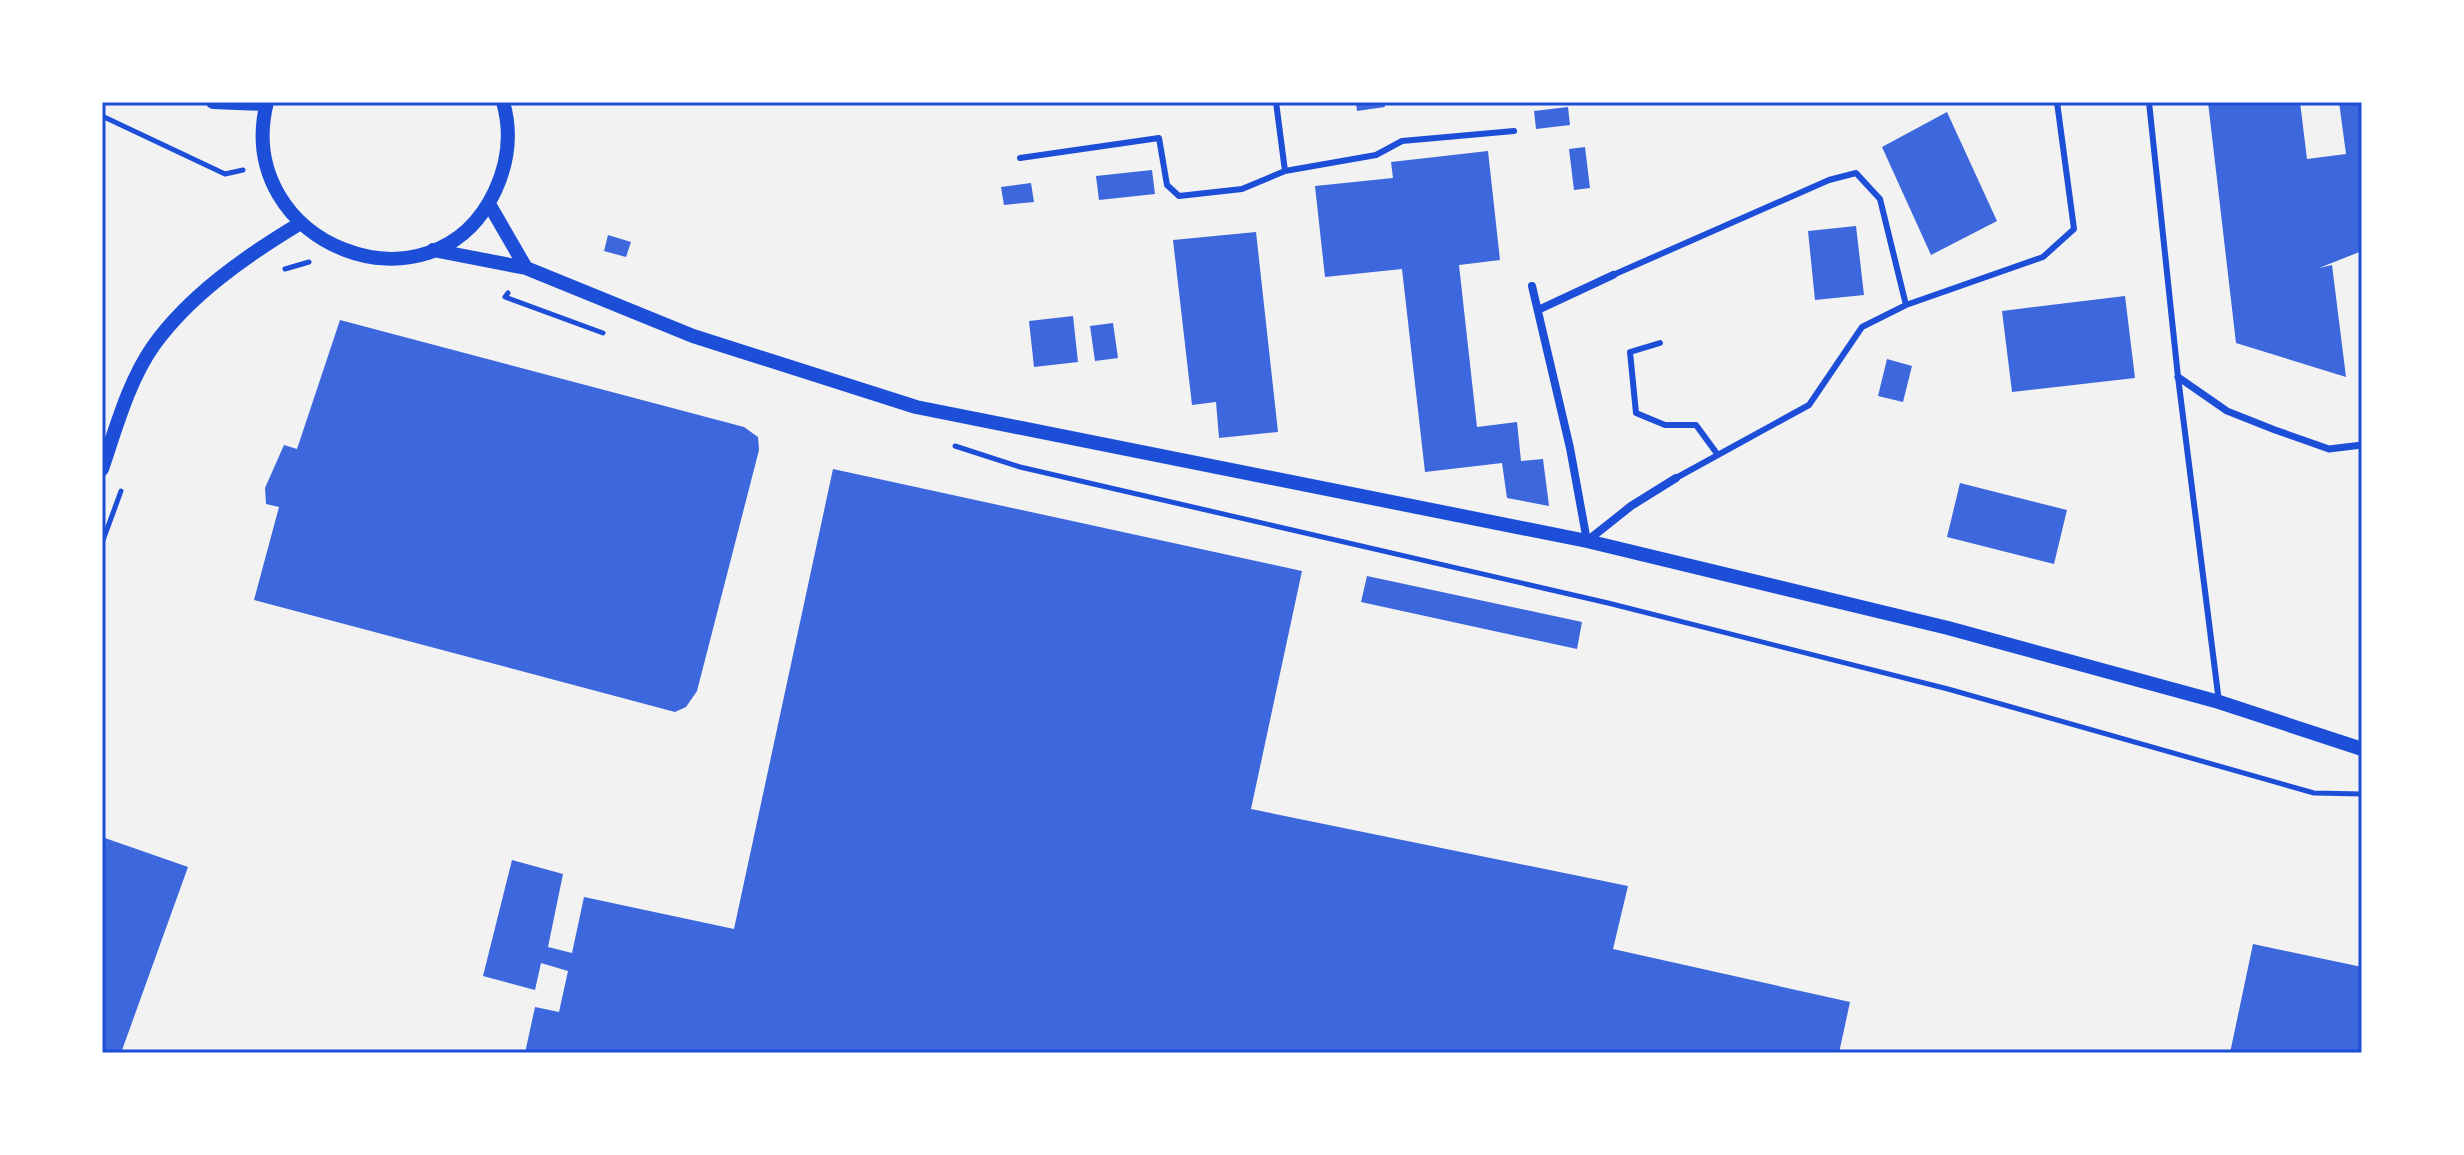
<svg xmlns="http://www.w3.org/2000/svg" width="2464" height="1155" font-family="Mulish,sans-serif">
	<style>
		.building { fill: #3d67dc }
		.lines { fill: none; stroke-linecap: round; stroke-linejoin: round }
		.path { stroke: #1d4ed8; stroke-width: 5 }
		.service { stroke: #1d4ed8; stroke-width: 6 }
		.pedestrian { stroke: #1d4ed8; stroke-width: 7 }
		.minor { stroke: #1d4ed8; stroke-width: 8 }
		.tertiary { stroke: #1d4ed8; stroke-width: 14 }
		.neatline { fill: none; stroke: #1d4ed8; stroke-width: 3 }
	</style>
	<rect width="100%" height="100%" fill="#f2f2f2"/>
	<path class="building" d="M1356,102H1384L1385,107L1357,111Z
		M2208,102H2300L2307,159L2346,154L2339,102H2362V251L2319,268L2332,265L2346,377L2236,343Z
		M1568,107L1570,125L1536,129L1534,111Z
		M1947,112L1997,221L1931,255L1882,147Z
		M1585,147L1590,188L1574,190L1569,149Z
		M1488,151L1500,260L1459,265L1477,427L1517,422L1521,461L1543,459L1549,506L1507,498L1502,463L1425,472L1402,269L1325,277L1315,186L1393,178L1391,162Z
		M1152,170L1155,194L1099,200L1096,176Z
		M1031,183L1034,202L1004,205L1001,187Z
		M1856,226L1864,295L1815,300L1808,231Z
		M1256,232L1278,432L1219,438L1216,402L1192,405L1173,240Z
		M608,235L631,242L626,257L604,251Z
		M2125,296L2135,378L2012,392L2002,311Z
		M1073,316L1078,362L1034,367L1029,321Z
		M340,320L744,427L758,437L759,450L697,691L686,707L675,712L254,600L279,507L266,504L265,488L284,445L297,449Z
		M1113,323L1118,358L1095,361L1090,326Z
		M1887,359L1912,366L1903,402L1878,396Z
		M833,469L1302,571L1251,809L1628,886L1613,949L1850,1002L1839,1053H525L535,1007L559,1012L568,971L541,963L535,990L483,976L512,860L563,874L548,947L572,953L584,897L734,929Z
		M1960,483L2067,510L2054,564L1947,537Z
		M1367,576L1582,622L1577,649L1361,602Z
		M102,837L188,867L121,1053H102Z
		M2253,944L2362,967V1053H2230Z"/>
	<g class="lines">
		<path class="path" d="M102,116L225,174L243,170
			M285,269L309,262
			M508,293L505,297L603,333
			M955,446L1020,467L1608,603L1948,689L2314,793L2362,794
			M102,543L121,491"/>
		<path class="service" d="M1276,102L1285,171
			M2149,102L2178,377L2219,702
			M1020,158L1159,138L1167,185L1179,196L1242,189L1285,171L1376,155L1402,141L1514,131
			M1613,275L1829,180L1856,173L1880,199L1906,305
			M1660,343L1630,352L1636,413L1665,425H1696L1718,455
			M1676,478L1809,405L1862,327L1906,305L2043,257L2074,229L2057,102"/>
		<path class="pedestrian" d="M2178,377L2227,411L2275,430L2329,449L2362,445"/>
		<path class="minor" d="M1532,286L1570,448L1587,541L1631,506L1676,478
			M1538,310L1613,275"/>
		<path class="tertiary" d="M213,102L266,104
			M267,102C231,245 433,323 495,191C508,163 512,133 503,102
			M489,204L526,268
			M433,250L526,268L693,336L916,407L1587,541L1948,628L2219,702L2362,749
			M102,469C116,428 129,380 154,345C190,295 246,256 299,224"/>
	</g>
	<rect width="2464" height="1155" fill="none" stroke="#ffffff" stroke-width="208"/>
	<rect x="104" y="104" width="2256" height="947" class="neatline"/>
</svg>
